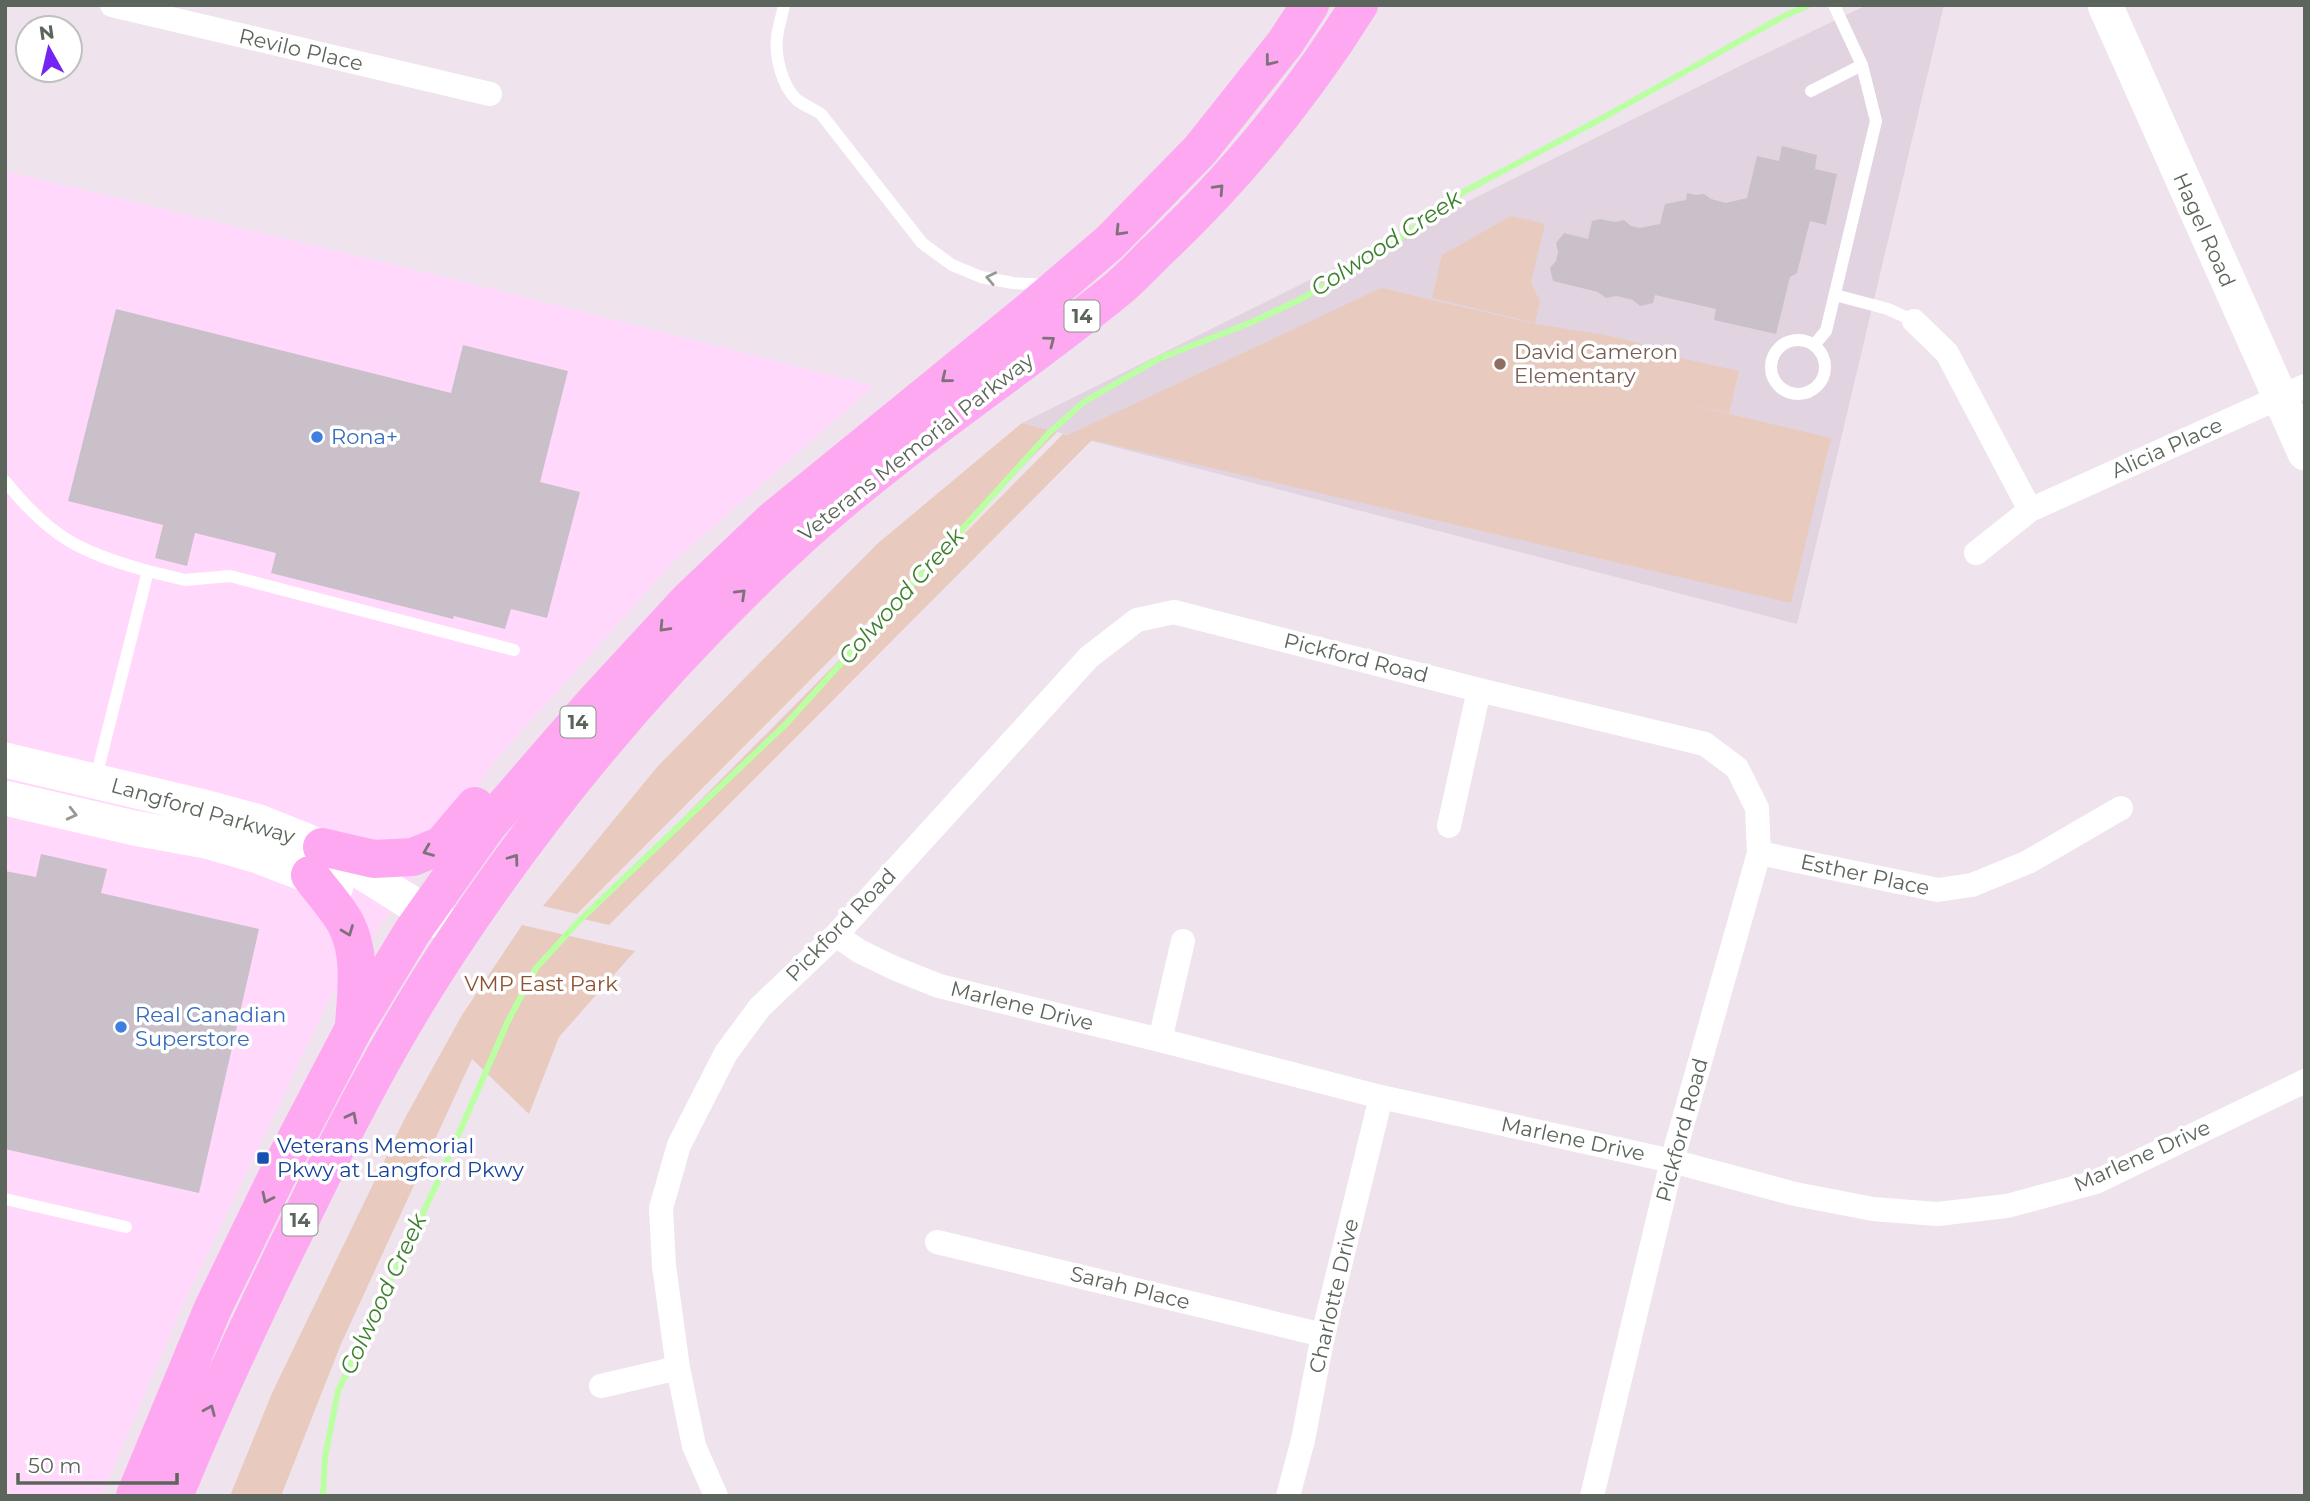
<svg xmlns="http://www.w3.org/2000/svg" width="2310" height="1501" font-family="Montserrat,sans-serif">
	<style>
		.commercial { fill: #ffd8fc }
		.education { fill: #e1d4e0 }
		.green { fill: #e8cbbe }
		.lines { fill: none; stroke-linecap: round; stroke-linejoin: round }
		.stream { stroke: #bbffa3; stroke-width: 6 }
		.building { fill: #c9c0ca }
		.lane { stroke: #fff; stroke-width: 12 }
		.street { stroke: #fff; stroke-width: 24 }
		.secondary { stroke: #fff; stroke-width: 35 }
		.primary { stroke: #ffa8f2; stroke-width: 38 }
		.oneway { stroke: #7d7279 }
		.oneway2 { stroke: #959b94 }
		.education-dot { fill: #8d6e63; stroke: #fff; stroke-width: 2.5 }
		.shop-dot { fill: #3f7fe0; stroke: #fff; stroke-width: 2.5 }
		.transit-dot { fill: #1a4fb4; stroke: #fff; stroke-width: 2.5 }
		.labels { text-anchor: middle; stroke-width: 7; stroke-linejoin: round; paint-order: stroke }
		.shield { fill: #fff; stroke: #8d938c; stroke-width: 2 }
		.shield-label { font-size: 19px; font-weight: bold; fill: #5c655b }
		.street-label { font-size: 21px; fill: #5c655b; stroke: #fff }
		.education-label { font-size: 21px; fill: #785e54; stroke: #fff; text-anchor: start }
		.shop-label { font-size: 21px; fill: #366cbe; stroke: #fff; text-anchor: start }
		.park-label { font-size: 21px; fill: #8d5232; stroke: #fff }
		.transit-label { font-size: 21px; fill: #164399; stroke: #fff; text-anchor: start }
		.water-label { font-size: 23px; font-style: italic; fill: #3c7f2c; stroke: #fff }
	</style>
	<rect width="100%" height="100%" fill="#efe3ee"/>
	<path class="commercial" d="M5,171L461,281L874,386L674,561L495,761L330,998L180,1311L101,1496H5Z"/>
	<path class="education" d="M1867,5H1944L1797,624L1022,423L1746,63Z"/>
	<path class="green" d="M1511,216L1545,224L1531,283L1540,301L1535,323L1432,298L1442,255Z
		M1381,288L1536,324L1605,335L1673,351L1672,356L1739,371L1729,413L1683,403L1831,438L1791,603L1092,440L609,925L583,919L1063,434L1068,435Z
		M1022,423L1057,432L577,914L543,906L658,766L877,544Z
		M522,925L635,951L559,1037L529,1114L472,1059L341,1344L281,1496H230L272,1393L405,1118L462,1015Z"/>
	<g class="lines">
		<path class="stream" d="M323,1496L325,1457L338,1391L439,1179L508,1021L536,968L580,920L787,723L1050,432L1084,402L1158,359L1252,322L1301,299L1375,256L1465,191L1599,120L1784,16L1809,5"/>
	</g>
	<path class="building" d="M1782,146L1817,155L1815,169L1837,174L1826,225L1810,221L1797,273L1790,277L1776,334L1714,320L1716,309L1655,295L1653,303L1640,306L1633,300L1616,296L1606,298L1598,292L1553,281L1550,268L1556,261L1558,252L1556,243L1564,233L1588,239L1592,221L1600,219L1615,222L1624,220L1631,226L1640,228L1660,224L1665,204L1686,200L1687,193L1696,195L1704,194L1711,199L1726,203L1747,198L1757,156L1779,161Z
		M116,309L451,393L463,345L568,371L540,482L580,492L547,618L511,609L505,629L454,616L453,619L271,573L276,553L195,533L187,566L155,558L163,525L68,501Z
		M41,854L107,869L101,893L259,929L199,1193L5,1149V871L36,877Z"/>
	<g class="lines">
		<path class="lane" d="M784,5C782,16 778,27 777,38C775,57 782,86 797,100C804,105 813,109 821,114L922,243L952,265L981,277L1013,283L1048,285
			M1811,91L1862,65
			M1835,295L1888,309L1914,321
			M1771 367a27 27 0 1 1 54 0a27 27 0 1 1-54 0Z
			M1814,345L1826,331L1876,121L1862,65L1834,5
			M5,481C50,537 79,552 148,571L95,781
			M148,571L185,580L230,576L514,650
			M5,1199L126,1227"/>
		<path class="street" d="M112,5L490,94
			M1914,321L1947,353L2030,510L2305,386
			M1976,553L2030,510
			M1449,826L1479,690
			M1759,853L1938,890L1972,885L2028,862L2121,808
			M836,935L859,951L894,968L939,986L1160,1040L1381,1097L1672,1161L1795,1194L1873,1209L1937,1214L2007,1206L2096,1182L2305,1081
			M1160,1040L1183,941
			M937,1242L1323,1335
			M601,1386L678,1368
			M716,1496L694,1446L678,1368L664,1266L661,1208L679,1145L726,1053L760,1007L836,935L1089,657L1137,620L1174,612L1479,690L1705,744L1737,768L1757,808L1759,853L1672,1161L1592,1496
			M1288,1496L1303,1440L1323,1335L1381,1097"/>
		<path class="secondary" d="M2105,5L2305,453
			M5,760L200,806L259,822L322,847L460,934
			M5,798L134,828L206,841L258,856L336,886"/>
		<path class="primary" d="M322,847L374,859L413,857L442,845L475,806
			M310,875C321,891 337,907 346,924C362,955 356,993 354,1026
			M135,1496L213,1308L285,1160L354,1028L412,932L488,825L593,704L689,600L773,520L1027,313L1110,242L1200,150L1285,43L1310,5
			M174,1496C211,1406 252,1318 295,1231C341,1135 390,1039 449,950C548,800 667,659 800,537C898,448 1011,375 1114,292C1129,280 1142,266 1156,252C1234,179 1302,96 1359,5"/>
	</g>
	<defs><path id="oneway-chevron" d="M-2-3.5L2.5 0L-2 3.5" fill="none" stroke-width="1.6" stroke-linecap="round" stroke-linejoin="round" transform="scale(1.75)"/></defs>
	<g class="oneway">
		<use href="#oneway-chevron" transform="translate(1270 61) rotate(128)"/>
		<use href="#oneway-chevron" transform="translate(1219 189) rotate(-47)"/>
		<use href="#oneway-chevron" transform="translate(1120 231) rotate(134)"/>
		<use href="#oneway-chevron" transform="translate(1050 341) rotate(-37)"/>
		<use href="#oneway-chevron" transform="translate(946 378) rotate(141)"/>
		<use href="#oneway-chevron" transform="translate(741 594) rotate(-44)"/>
		<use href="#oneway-chevron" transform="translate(664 627) rotate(133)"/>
		<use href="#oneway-chevron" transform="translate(428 851) rotate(158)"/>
		<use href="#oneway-chevron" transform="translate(514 859) rotate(-54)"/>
		<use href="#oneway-chevron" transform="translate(348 931) rotate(69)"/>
		<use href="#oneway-chevron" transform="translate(352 1117) rotate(-63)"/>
		<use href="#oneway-chevron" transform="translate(267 1198) rotate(116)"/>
		<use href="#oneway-chevron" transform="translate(210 1410) rotate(-67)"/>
	</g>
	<g class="oneway2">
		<use href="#oneway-chevron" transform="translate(991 278) rotate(-168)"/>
		<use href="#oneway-chevron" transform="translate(72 814) rotate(14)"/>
	</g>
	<circle class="education-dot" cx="1500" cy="364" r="7"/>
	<g class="shop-dot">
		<circle cx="317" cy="437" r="7"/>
		<circle cx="121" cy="1027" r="7"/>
	</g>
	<rect class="transit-dot" x="256" y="1151" width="14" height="14" rx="3.5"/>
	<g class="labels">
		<g class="shield">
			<rect x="1064.5" y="300.5" width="35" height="31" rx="5"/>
			<rect x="560.5" y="706.5" width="35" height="31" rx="5"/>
			<rect x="282.5" y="1204.5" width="35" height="31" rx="5"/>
		</g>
		<g class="shield-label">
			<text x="1082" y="323">14</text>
			<text x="578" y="729">14</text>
			<text x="300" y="1227">14</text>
		</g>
		<g class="street-label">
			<text transform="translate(301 50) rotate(13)" y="7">Revilo Place</text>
			<text transform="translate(2204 230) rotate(66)" y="7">Hagel Road</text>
			<text transform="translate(916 447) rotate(-38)" y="7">Veterans Memorial Parkway</text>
			<text transform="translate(2167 448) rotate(-24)" y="7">Alicia Place</text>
			<text transform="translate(1356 658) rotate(14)" y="7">Pickford Road</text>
			<text transform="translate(203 811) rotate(16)" y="7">Langford Parkway</text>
			<text transform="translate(1865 875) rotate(12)" y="7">Esther Place</text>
			<text transform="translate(841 925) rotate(-46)" y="7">Pickford Road</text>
			<text transform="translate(1022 1006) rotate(14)" y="7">Marlene Drive</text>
			<text transform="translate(1682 1130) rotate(-75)" y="7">Pickford Road</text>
			<text transform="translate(1573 1139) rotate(12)" y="7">Marlene Drive</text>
			<text transform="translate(2142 1156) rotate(-24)" y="7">Marlene Drive</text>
			<text transform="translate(1130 1288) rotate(14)" y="7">Sarah Place</text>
			<text transform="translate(1334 1296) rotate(-77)" y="7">Charlotte Drive</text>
		</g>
		<g class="education-label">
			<text x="1514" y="359">David Cameron<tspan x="1514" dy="24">Elementary</tspan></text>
		</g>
		<g class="shop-label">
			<text x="331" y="444">Rona+</text>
			<text x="135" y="1022">Real Canadian<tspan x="135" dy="24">Superstore</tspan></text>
		</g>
		<g class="park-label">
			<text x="541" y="991">VMP East Park</text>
		</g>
		<g class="transit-label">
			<text x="277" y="1153">Veterans Memorial<tspan x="277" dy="24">Pkwy at Langford Pkwy</tspan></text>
		</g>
		<g class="water-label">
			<text transform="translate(1386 243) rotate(-33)" y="8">Colwood Creek</text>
			<text transform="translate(901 596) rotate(-48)" y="8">Colwood Creek</text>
			<text transform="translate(383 1294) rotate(-65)" y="8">Colwood Creek</text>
		</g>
	</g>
	<rect width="2310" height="1501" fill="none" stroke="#5c655b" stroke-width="14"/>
	<g transform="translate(49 49) rotate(352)"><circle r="33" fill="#ffffff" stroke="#bec1bd" stroke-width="2"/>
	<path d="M0-5L12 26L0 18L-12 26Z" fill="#7425f3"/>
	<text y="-10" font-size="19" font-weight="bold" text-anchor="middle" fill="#5c655b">N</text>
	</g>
	<path d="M18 1473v10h159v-10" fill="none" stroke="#5c655b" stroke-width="3.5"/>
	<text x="28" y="1473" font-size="21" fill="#5c655b" stroke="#ffffff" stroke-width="5" paint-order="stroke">50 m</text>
</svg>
